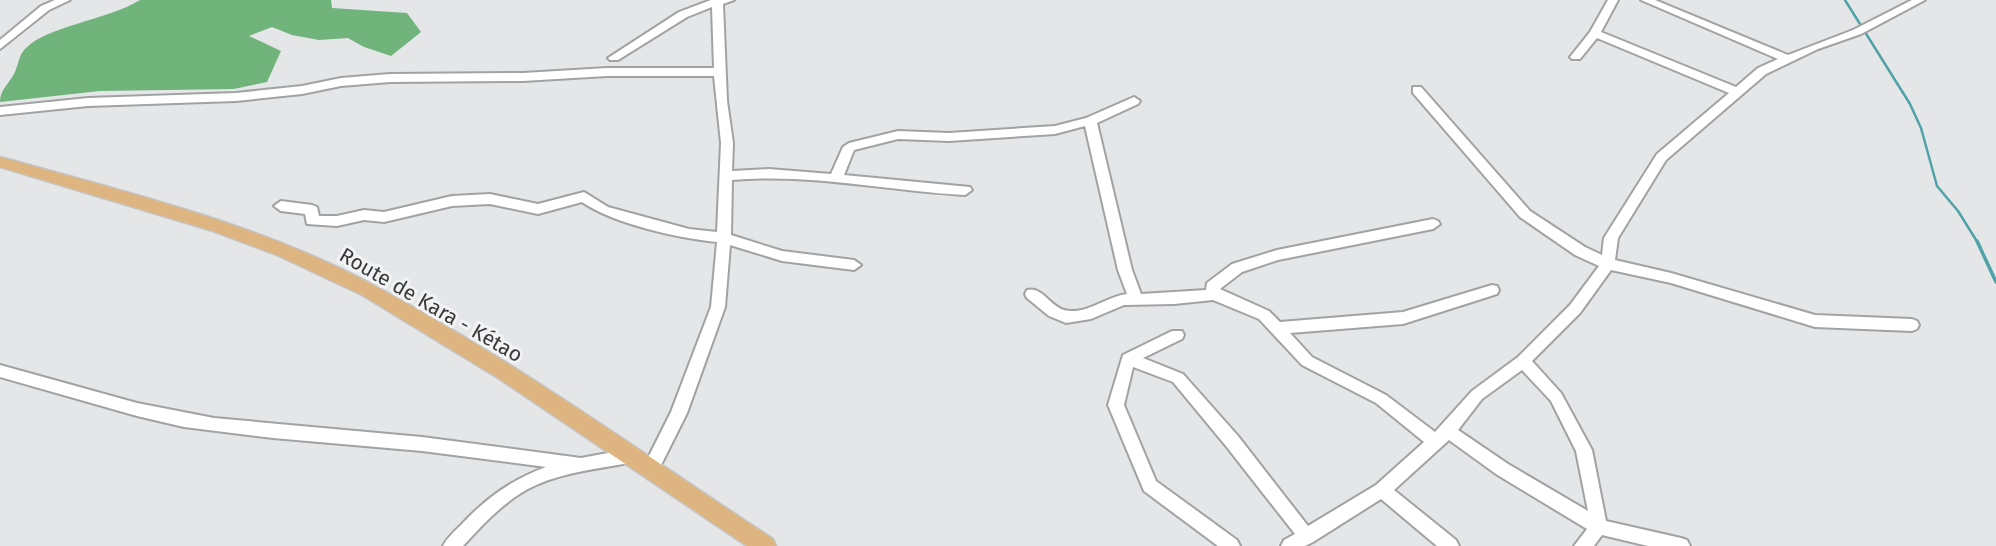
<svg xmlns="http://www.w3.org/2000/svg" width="1996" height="546" font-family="'Fira Sans',sans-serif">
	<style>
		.forest { fill: #70b37b }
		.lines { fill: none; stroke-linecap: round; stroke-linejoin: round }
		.stream-far1 { stroke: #4fa3a8; stroke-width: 2.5 }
		.stream { stroke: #4fa3a8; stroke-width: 3.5 }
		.minor-casing { stroke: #a1a2a4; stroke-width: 4 }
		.major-casing { stroke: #c4c4c4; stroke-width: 3 }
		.minor { fill: #fff; fill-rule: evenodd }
		.major { fill: #deb580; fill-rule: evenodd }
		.labels { text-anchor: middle; stroke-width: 6; stroke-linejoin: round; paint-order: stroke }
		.street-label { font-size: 21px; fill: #3a3a3b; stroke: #f2f3f5 }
	</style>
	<rect width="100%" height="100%" fill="#e5e6e8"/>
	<path class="forest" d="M140,0H331L332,8L407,13L421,32L391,56L364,47L348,38L319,40L292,35L272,27L249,36L281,51L267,82L234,89L100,91L0,102C0,90 8,85 14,74C18,66 19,55 25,49C46,26 108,20 140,0Z"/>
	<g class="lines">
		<path class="stream-far1" d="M1845,0L1910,104L1921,128L1937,186L1958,211L1978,243"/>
		<path class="stream" d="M1977,241L1996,282"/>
		<g class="minor-casing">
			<path id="minor" d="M55,0H70L49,10L0,49V40L41,6Z
				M711,0H734L723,4L727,101L733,143L732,171L769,169L831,174L843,147L849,143L898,131L949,133L1055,126L1086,118L1134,97L1140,101L1138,104L1097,123L1132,270L1141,294L1206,290L1207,283L1232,264L1277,250L1433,219L1438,221L1440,224L1433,229L1278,260L1242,272L1220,289L1269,311L1280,322L1403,312L1492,285L1497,286L1499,290L1497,294L1403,324L1290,333L1312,357L1386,395L1435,432L1472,391L1518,357L1570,305L1599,266L1575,255L1520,217L1413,93V87H1421L1530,211L1585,247L1602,255L1604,238L1657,154L1729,93L1597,38L1580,59H1572L1570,57L1590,32L1608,0H1618L1601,32L1736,87L1758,68L1778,59L1641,0H1655L1788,55L1853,30L1912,0H1925L1861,34L1818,49L1766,74L1666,160L1618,238L1615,260L1671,273L1815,315L1912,319L1917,321L1919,325L1917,329L1912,331L1815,327L1671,283L1611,270L1580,313L1532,361L1561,393L1592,450L1606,521L1681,538L1687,540L1690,546H1648L1602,535L1594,546H1574L1587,529L1496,474L1449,440L1394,490L1456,540L1459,546H1437L1381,499L1313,542L1305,546H1281L1284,540L1295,534L1226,446L1173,382L1133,367L1124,405L1156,481L1237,540L1240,546H1218L1144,491L1108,405L1123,355L1172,331H1182L1184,335L1182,339L1143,358L1183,374L1238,436L1308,526L1376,485L1424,442L1376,403L1302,365L1259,319L1213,300L1174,304L1124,305L1091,319L1066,323L1049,316L1027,298L1025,294L1027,290C1042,286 1050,306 1064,310C1085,316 1107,296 1127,294L1118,270L1085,126L1055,134L949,141L898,139L854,150L844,175L970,187L972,190L965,195C888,191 810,173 732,180L731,235L782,251L854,260L861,265L854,270L782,261L730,245L725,307L687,413L656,475L650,477L644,475L642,470L671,412L711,307L717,242C678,238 614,224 582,202L538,214L490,204L452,206L384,222L364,220L337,226L307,224L305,214L281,211L274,206L281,201L312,205L317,207L319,216H337L364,210L384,212L452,196L490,194L538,204L584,192L608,207L689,229L717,232L721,143L714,76H607L523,81L390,82L341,86L302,94L236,101L88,106L0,115V107L88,98L236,93L302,86L341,78L390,74L523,73L607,68H714L712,7L687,17L618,60H610L608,58L679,12ZM1522,370L1551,401L1576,451L1588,511L1508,464L1458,430L1482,399Z
				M0,365L137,403L214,418L422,437L581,458L629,449L635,451L637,456L635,461L629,463C591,470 547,474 515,497C495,511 479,529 463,546H443C447,538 454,532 461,525C486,498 511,480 546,467L422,451L273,438L184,427L137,416L0,377Z"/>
		</g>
		<g class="major-casing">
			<path id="major" d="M0,157C125,192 260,224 375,286C512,359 643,454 773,539L776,546H747L498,378L362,295L277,255L213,231L0,167Z"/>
		</g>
		<use href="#minor" class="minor"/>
		<use href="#major" class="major"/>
	</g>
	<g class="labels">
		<g class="street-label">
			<text transform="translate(431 305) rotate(30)" y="7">Route de Kara - Kétao</text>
		</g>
	</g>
</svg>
